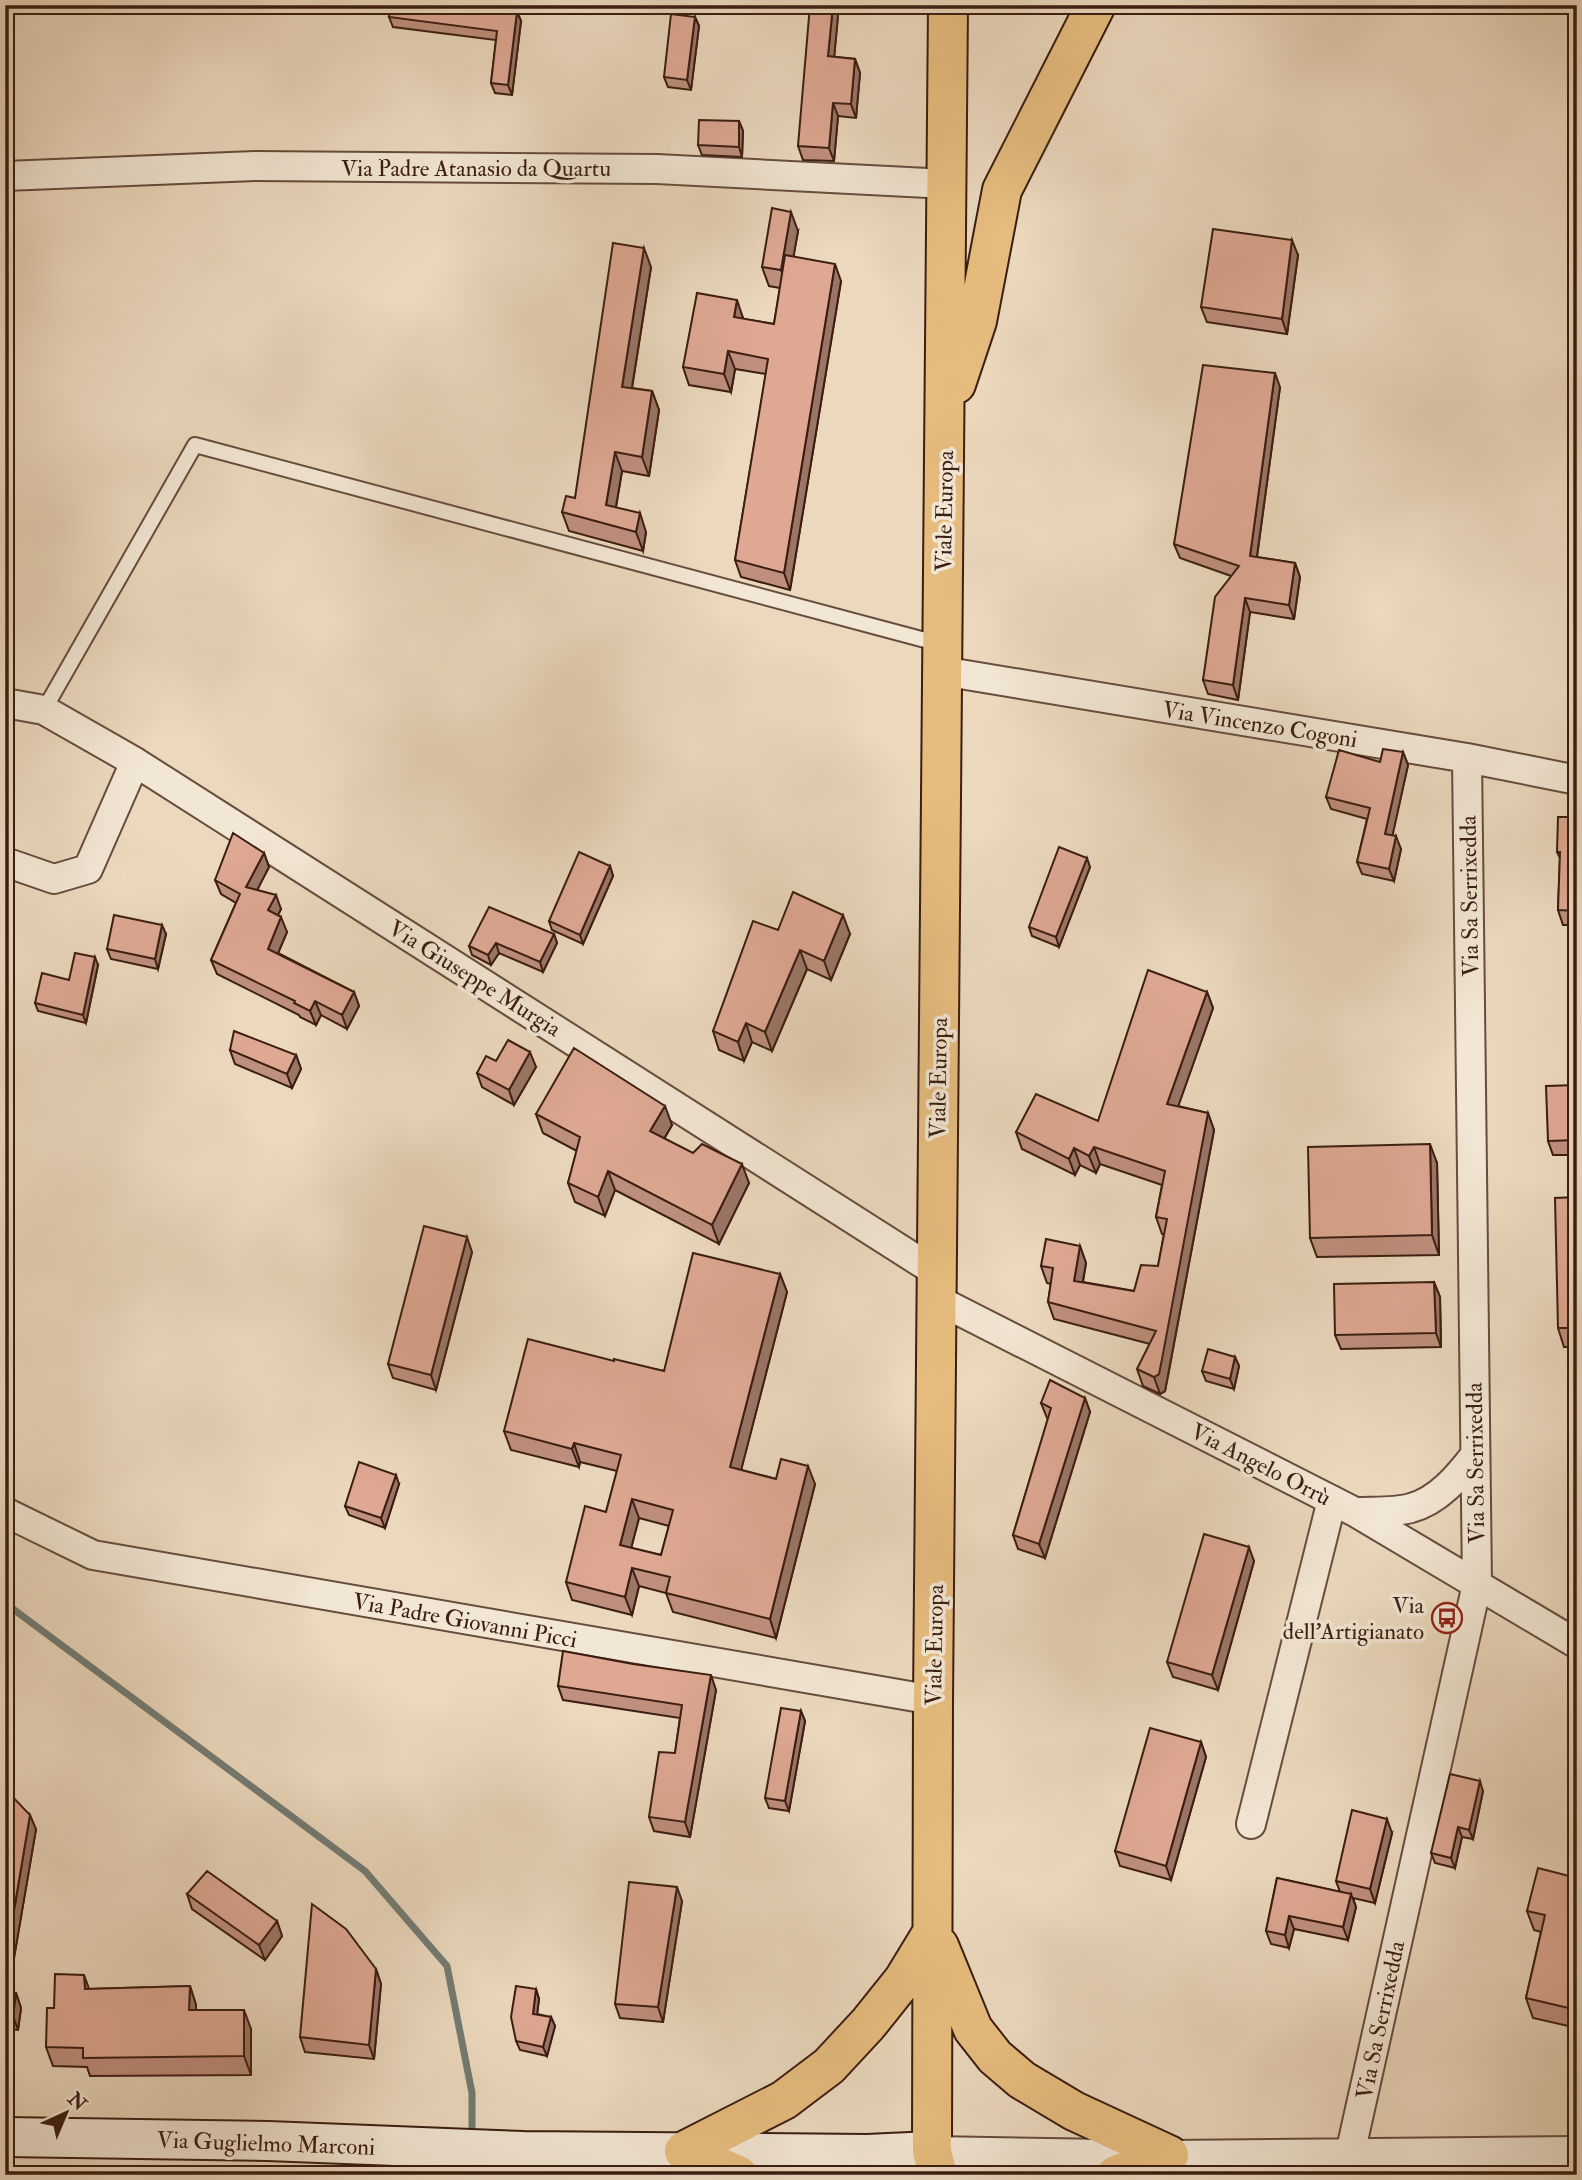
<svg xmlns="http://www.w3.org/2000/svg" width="1582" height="2180" font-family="'IM FELL Double Pica',serif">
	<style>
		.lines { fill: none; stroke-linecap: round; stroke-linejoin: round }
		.stream { stroke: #737b73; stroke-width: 7 }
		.lane-casing { stroke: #674c3d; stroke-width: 18 }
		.street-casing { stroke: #674c3d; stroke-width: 32 }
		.secondary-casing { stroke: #3b1d12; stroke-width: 42 }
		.primary-casing { stroke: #3b1d12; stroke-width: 42 }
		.lane { stroke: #f2e6d4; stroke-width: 14 }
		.street { stroke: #f2e6d4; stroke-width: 28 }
		.secondary { stroke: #f2e6d4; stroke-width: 38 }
		.primary { stroke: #e6bc7e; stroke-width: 38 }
		.wall { fill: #bf907e; stroke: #3b1d12; stroke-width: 2; fill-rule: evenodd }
		.shaded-wall { fill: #9b7667; stroke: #3b1d12; stroke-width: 2 }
		.building { fill: #dea893; stroke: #3b1d12; stroke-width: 2; fill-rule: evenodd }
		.labels { text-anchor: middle; stroke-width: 7; stroke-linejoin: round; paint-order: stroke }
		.street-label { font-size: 23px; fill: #3b1d12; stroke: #f2e6d4 }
		.poi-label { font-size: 23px; fill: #3b1d12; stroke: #f2e6d4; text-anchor: end }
	</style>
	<rect width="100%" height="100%" fill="#ebd8bd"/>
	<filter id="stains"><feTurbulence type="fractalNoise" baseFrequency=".00286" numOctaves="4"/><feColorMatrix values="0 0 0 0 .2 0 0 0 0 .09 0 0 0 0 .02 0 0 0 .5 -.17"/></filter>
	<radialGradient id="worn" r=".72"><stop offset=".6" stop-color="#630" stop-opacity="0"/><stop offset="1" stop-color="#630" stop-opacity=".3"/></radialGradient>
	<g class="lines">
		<path class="stream" d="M5,1603L365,1871L447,1966L472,2093V2139"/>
		<g class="lane-casing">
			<path id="lane" d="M44,710L195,445L940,644"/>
		</g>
		<g class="street-casing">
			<path id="street" d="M5,176L255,166L657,169L947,184
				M942,671L1467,758L1577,780
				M5,703L44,710L135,762L936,1272
				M5,862L54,879L88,869L135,762
				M936,1299L1355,1512L1577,1644
				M5,1512L93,1555L933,1700
				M1355,1512C1373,1511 1394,1513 1411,1508C1438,1501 1459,1476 1475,1455
				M1251,1824L1332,1500
				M932,2151L1169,2155L1577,2151
				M1350,2154L1477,1584L1467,758"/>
		</g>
		<g class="secondary-casing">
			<path id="secondary" d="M5,2137L268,2141L523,2151L867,2154L932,2151"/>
		</g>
		<g class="primary-casing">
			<path id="primary" d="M956,384L977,321L1002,190L1096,5
				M939,1946L973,2029L995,2057L1022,2080L1074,2111L1169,2155
				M684,2151L784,2100L829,2066L868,2024L904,1979L932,1933
				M684,2151L738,2175
				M938,2175L932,2151L933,1700L948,5
				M1116,2175L1169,2155"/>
		</g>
		<use href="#lane" class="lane"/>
		<use href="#street" class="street"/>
		<use href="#secondary" class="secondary"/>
		<use href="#primary" class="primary"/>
	</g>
	<path class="wall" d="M839,5L834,57L855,59L860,73L856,118L838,116L834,161L803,160L798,146Z
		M517,12L521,21L512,95L495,93L491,83L496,40L393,27L389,17Z
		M695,17L699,26L691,90L668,87L664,77Z
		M739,121L743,131L742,157L702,155L698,145Z
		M798,231L793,257L841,281L790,590L741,577L735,560L766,374L735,369L731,392L689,385L683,367L743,318V319L774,324L780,288L769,286L762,267Z
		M1298,255L1287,334L1207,322L1201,307Z
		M651,267L632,388L652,391L659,410L649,476L622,471L616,507L646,532L643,551L569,531L562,512L575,498Z
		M1280,387L1257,557L1295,563L1300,577L1294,619L1250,612L1238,700L1208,694L1203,680L1231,576L1180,558L1174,544Z
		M1403,752L1408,765L1392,835L1401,849L1394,881L1362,874L1357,862L1367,819L1331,809L1326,797L1380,762Z
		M1577,817V925H1563L1558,910L1560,858L1557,852Z
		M264,853L269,867L257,890L281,909L278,915L287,932L278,953L354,992L359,1006L347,1029L321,1015L316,1025L300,1017L299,1015L217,974L211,960L236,903L221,894L215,880Z
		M610,866L613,876L583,944L552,930L549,921Z
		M1090,867L1059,947L1032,936L1029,927Z
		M778,930L850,934L831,980L807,969L772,1051L752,1042L744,1061L719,1050L713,1031Z
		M166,934L158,969L111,959L107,949Z
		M554,934L557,943L543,972L499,953L491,965L472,955L469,946Z
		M98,965L86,1023L38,1011L35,1003L69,980Z
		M1207,992L1213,1008L1178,1106L1208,1113L1214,1130L1168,1376L1165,1391L1160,1394L1143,1386L1137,1369L1150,1344L1054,1319L1048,1302L1051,1284L1047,1283L1041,1266L1080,1246L1086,1263L1083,1282L1134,1291L1158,1266L1164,1234H1162L1156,1217L1162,1185L1100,1164L1096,1173L1080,1165L1075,1175L1022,1149L1016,1132L1098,1121Z
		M230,1050L296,1055L301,1069L292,1088L235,1064Z
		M496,1061L536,1067L514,1105L482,1087L477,1073Z
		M1577,1085V1155H1553L1548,1141Z
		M536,1114L672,1125L664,1139L749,1183L719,1244L615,1190L605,1216L575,1202L568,1183L577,1151L543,1133Z
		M1437,1163L1439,1255L1317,1257L1310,1238Z
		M1577,1197V1347H1564L1558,1328Z
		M472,1252L436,1390L393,1378L388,1364Z
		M780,1274L787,1292L741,1470L776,1479L815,1484L776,1638L673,1612L666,1593L639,1586L632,1615L572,1600L566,1582L606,1512L617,1471L580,1462L579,1467L511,1450L504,1431L614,1361L664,1371ZM639,1518L669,1526L661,1555L631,1548Z
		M1434,1282L1440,1297L1441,1347L1341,1349L1335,1335Z
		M1235,1357L1239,1366L1234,1389L1206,1381L1202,1371Z
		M1085,1398L1090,1412L1045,1558L1018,1549L1013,1535L1048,1419L1047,1418L1041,1403Z
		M1577,1452V1565H1575L1570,1550Z
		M399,1484L385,1528L349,1515L345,1506Z
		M1254,1561L1218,1690L1173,1677L1167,1662Z
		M558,1686L716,1690L690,1837L654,1831L649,1817L675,1753L680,1718L563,1700Z
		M801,1711L805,1721L789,1811L769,1808L765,1798Z
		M1201,1742L1206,1757L1171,1880L1120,1866L1115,1851Z
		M1483,1791L1473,1839L1462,1837L1455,1868L1435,1863L1431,1853Z
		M5,1792L36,1829L8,1992L16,1993L21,2008L18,2030L7,2029L5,2039Z
		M1392,1833L1375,1903L1353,1898L1356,1907L1348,1940L1294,1929L1289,1948L1271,1944L1266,1931L1277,1878L1340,1892L1336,1881Z
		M1577,1878V2028L1533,2018L1526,1998L1541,1932L1534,1930L1527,1911Z
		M187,1894L277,1921L282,1936L265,1960L192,1909Z
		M682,1901L663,2022L620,2018L615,2004Z
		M376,1969L381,1984L374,2059L305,2052L300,2037Z
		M190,1986L196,2005V2010L251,2029V2075L90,2076L87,2067L53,2066L46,2047L54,2008L89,1989Z
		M536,1989L539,1999L537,2014L551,2017L555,2026L547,2056L520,2050L516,2041Z"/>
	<path class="shaded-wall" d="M833,5H839L833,70L828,56Z
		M517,12L521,21L512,95L508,85Z
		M695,17L699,26L691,90L687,80Z
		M855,59L860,73L856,118L851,104Z
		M833,103L838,116L834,161L829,148Z
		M739,121L743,131L742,157L739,147Z
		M791,212L798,231L788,289L781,270Z
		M1292,240L1298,255L1287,334L1282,319Z
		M644,248L651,267L629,406L622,387Z
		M835,264L841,281L790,590L784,573Z
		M737,300L743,318L740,335L734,317Z
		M728,351L735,369L731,392L724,374Z
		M1275,373L1280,387L1255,570L1250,556Z
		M652,391L659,410L649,476L642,457Z
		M615,452L622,471L613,524L606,505Z
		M640,513L646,532L643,551L636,532Z
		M1295,563L1300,577L1294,619L1289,605Z
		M1245,598L1250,612L1238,700L1233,685Z
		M1403,752L1408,765L1390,847L1385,834Z
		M1396,836L1401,849L1394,881L1389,869Z
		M264,853L269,867L251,902L246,887Z
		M1087,858L1090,867L1059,947L1056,937Z
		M610,866L613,876L583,944L580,935Z
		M276,895L281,909L273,925L268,910Z
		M843,915L850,934L831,980L824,961Z
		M281,917L287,932L274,963L268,949Z
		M162,925L166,934L158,969L155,959Z
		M554,934L557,943L543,972L540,962Z
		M496,943L499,953L491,965L488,955Z
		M800,950L807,969L772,1051L765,1032Z
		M95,957L98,965L86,1023L83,1015Z
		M354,992L359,1006L347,1029L342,1015Z
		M1207,992L1213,1008L1173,1121L1167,1104Z
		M315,1001L321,1015L316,1025L310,1011Z
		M746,1023L752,1042L744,1061L738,1042Z
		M530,1052L536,1067L514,1105L509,1090Z
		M296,1055L301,1069L292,1088L287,1074Z
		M665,1106L672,1125L657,1151L650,1131Z
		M1208,1113L1214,1130L1165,1391L1160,1394L1154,1377Z
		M1430,1144L1437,1163L1439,1255L1432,1235Z
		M1094,1147L1100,1164L1096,1173L1089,1156Z
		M1074,1148L1080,1165L1075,1175L1069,1159Z
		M742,1164L749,1183L719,1244L712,1225Z
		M608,1171L615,1190L605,1216L598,1197Z
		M467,1237L472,1252L436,1390L431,1375Z
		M1080,1246L1086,1263L1080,1297L1074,1281Z
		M780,1274L787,1292L737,1486L730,1467Z
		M1434,1282L1440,1297L1441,1347L1436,1333Z
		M1235,1357L1239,1366L1234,1389L1230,1379Z
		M1085,1398L1090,1412L1045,1558L1039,1544Z
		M574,1443L580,1462L579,1467L572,1449Z
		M808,1466L815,1484L776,1638L770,1619Z
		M396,1475L399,1484L385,1528L381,1518Z
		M632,1499L639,1518L627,1564L620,1545Z
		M1249,1547L1254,1561L1218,1690L1212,1675Z
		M632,1568L639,1586L632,1615L625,1597Z
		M711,1675L716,1690L690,1837L685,1822Z
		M801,1711L805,1721L789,1811L785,1801Z
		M1201,1742L1206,1757L1171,1880L1166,1866Z
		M1480,1781L1483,1791L1473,1839L1469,1830Z
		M30,1815L36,1829L6,2005L5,1964Z
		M1387,1819L1392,1833L1375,1903L1370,1889Z
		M1458,1827L1462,1837L1455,1868L1451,1858Z
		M677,1887L682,1901L663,2022L658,2007Z
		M1351,1894L1356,1907L1348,1940L1343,1927Z
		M1289,1916L1294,1929L1289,1948L1285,1935Z
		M277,1921L282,1936L265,1960L259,1945Z
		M376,1969L381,1984L374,2059L369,2045Z
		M84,1975L91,1994L85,1989Z
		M190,1986L196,2005V2029L189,2010Z
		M536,1989L539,1999L536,2023L533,2014Z
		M16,1993L21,2008L18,2030L13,2016Z
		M244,2010L251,2029V2075L244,2056Z
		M551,2017L555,2026L547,2056L543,2047Z"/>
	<path class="building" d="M390,5H471L517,12L508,85L491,83L497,31L389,17Z
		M810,5H833L828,56L855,59L851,104L833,103L829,148L798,146Z
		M671,14L695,17L687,80L664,77Z
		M699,120L739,121V147L698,145Z
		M772,208L791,212L781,270L762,267Z
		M1213,229L1292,240L1282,319L1201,307Z
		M613,243L644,248L622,387L652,391L642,457L615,452L606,505L640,513L636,532L562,512L566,496L575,498Z
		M785,255L835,264L784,573L735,560L768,359L728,351L724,374L683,367L697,293L737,300L734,317L774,324Z
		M1203,365L1275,373L1250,556L1295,563L1289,605L1245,598L1233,685L1203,680L1215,597L1239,566L1174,544Z
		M1383,749L1403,752L1385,834L1396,836L1389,869L1357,862L1370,808L1326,797L1339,750L1380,762Z
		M1558,817H1577V911L1558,910L1560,852H1557Z
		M233,833L264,853L246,887L276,895L268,910L281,917L268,949L354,992L342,1015L315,1001L310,1011L294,1003L295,1001L211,960L240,894L215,880Z
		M1059,847L1087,858L1056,937L1029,927Z
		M579,852L610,866L580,935L549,921Z
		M793,892L843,915L824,961L800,950L765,1032L746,1023L738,1042L713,1031L753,921L778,930Z
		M489,907L554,934L540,962L496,943L488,955L469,946Z
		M114,915L162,925L155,959L107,949Z
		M75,953L95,957L83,1015L35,1003L42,973L69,980Z
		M1148,970L1207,992L1167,1104L1208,1113L1162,1359L1159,1374L1154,1377L1137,1369L1156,1331L1048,1302L1053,1268L1041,1266L1046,1239L1080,1246L1074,1281L1134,1291L1141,1265L1158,1266L1167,1219L1156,1217L1165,1171L1094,1147L1089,1156L1074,1148L1069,1159L1016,1132L1036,1094L1098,1121Z
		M234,1031L296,1055L287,1074L230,1050Z
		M508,1040L530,1052L509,1090L477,1073L486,1056L496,1061Z
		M574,1048L665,1106L650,1131L693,1153L702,1144L742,1164L712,1225L608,1171L598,1197L568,1183L580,1137L536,1114Z
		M1577,1085V1140L1548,1141L1546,1086Z
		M1430,1144L1432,1235L1310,1238L1308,1147Z
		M1577,1197V1328H1558L1555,1198Z
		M424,1226L467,1237L431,1375L388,1364Z
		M693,1253L780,1274L730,1467L776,1479L781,1459L808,1466L770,1619L666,1593L670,1577L632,1568L625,1597L566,1582L585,1506L606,1512L621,1455L574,1443L572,1449L504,1431L528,1339L614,1361V1359L664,1371ZM632,1499L673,1510L661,1555L620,1545Z
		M1434,1282L1436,1333L1335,1335L1334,1284Z
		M1208,1349L1235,1357L1230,1379L1202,1371Z
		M1050,1380L1085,1398L1039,1544L1013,1535L1051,1408L1041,1403Z
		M1568,1452H1577V1550H1570Z
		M359,1462L396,1475L381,1518L345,1506Z
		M1204,1534L1249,1547L1212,1675L1167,1662Z
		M563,1651L633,1664L711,1675L685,1822L649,1817L659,1752L675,1753L682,1705L558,1686Z
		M781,1708L801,1711L785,1801L765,1798Z
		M1150,1728L1201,1742L1166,1866L1115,1851Z
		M1450,1774L1480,1781L1469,1830L1458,1827L1451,1858L1431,1853Z
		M5,1792L10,1794L30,1815L5,1964Z
		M1352,1810L1387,1819L1370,1889L1336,1881Z
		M1538,1868L1577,1878V2010L1526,1998L1545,1915L1527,1911Z
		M207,1871L277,1921L259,1945L187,1894Z
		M1277,1878L1351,1894L1343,1927L1289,1916L1285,1935L1266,1931Z
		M629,1882L677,1887L658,2007L615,2004Z
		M312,1904L346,1929L376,1969L369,2045L300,2037Z
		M55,1974L84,1975L85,1989L190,1986L189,2010H244V2056L83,2058V2048L46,2047L47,2008H54Z
		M516,1986L536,1989L533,2014L551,2017L543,2047L516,2041L511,2017Z
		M5,1991L16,1993L13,2016L5,2015Z"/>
	<defs>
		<g id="bus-ring" transform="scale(1.575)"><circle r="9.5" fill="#f2e6d4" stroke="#8f2418" stroke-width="1.5"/><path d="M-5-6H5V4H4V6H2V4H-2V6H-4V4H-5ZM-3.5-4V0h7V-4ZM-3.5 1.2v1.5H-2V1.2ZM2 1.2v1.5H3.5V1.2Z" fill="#8f2418"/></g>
	</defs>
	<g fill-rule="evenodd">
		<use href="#bus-ring" x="1447" y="1618"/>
	</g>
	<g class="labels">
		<g class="street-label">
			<text x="476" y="176">Via Padre Atanasio da Quartu</text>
			<text transform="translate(944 511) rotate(-89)" y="8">Viale Europa</text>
			<text transform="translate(1260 724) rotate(9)" y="8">Via Vincenzo Cogoni</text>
			<text transform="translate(1469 896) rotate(-91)" y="8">Via Sa Serrixedda</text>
			<text transform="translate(475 978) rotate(32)" y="8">Via Giuseppe Murgia</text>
			<text transform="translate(938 1078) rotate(-89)" y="8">Viale Europa</text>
			<text transform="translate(1475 1463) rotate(-91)" y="8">Via Sa Serrixedda</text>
			<text transform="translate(1261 1464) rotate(27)" y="8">Via Angelo Orrù</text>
			<text transform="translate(465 1620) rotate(10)" y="8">Via Padre Giovanni Picci</text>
			<text transform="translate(934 1645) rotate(-89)" y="8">Viale Europa</text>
			<text transform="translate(1380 2020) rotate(-78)" y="8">Via Sa Serrixedda</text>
			<text transform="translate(266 2143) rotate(2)" y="8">Via Guglielmo Marconi</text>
		</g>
		<g class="poi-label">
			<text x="1424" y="1613">Via<tspan x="1424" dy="26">dell'Artigianato</tspan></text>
		</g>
	</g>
	<rect width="1582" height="2180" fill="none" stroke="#ebd8bd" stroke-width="28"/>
	<rect x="7" y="7" width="1568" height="2166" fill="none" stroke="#3b1d12" stroke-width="3.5"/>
	<rect x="14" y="14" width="1554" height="2152" fill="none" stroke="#3b1d12" stroke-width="2"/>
	<g transform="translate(66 2113) rotate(44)" stroke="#f2e6d4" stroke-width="5" paint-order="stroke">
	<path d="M0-5L12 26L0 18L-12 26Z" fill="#3b1d12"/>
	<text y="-10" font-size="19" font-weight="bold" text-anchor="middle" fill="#3b1d12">N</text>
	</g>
	<rect width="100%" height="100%" filter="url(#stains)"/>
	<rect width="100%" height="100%" fill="url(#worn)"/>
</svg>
